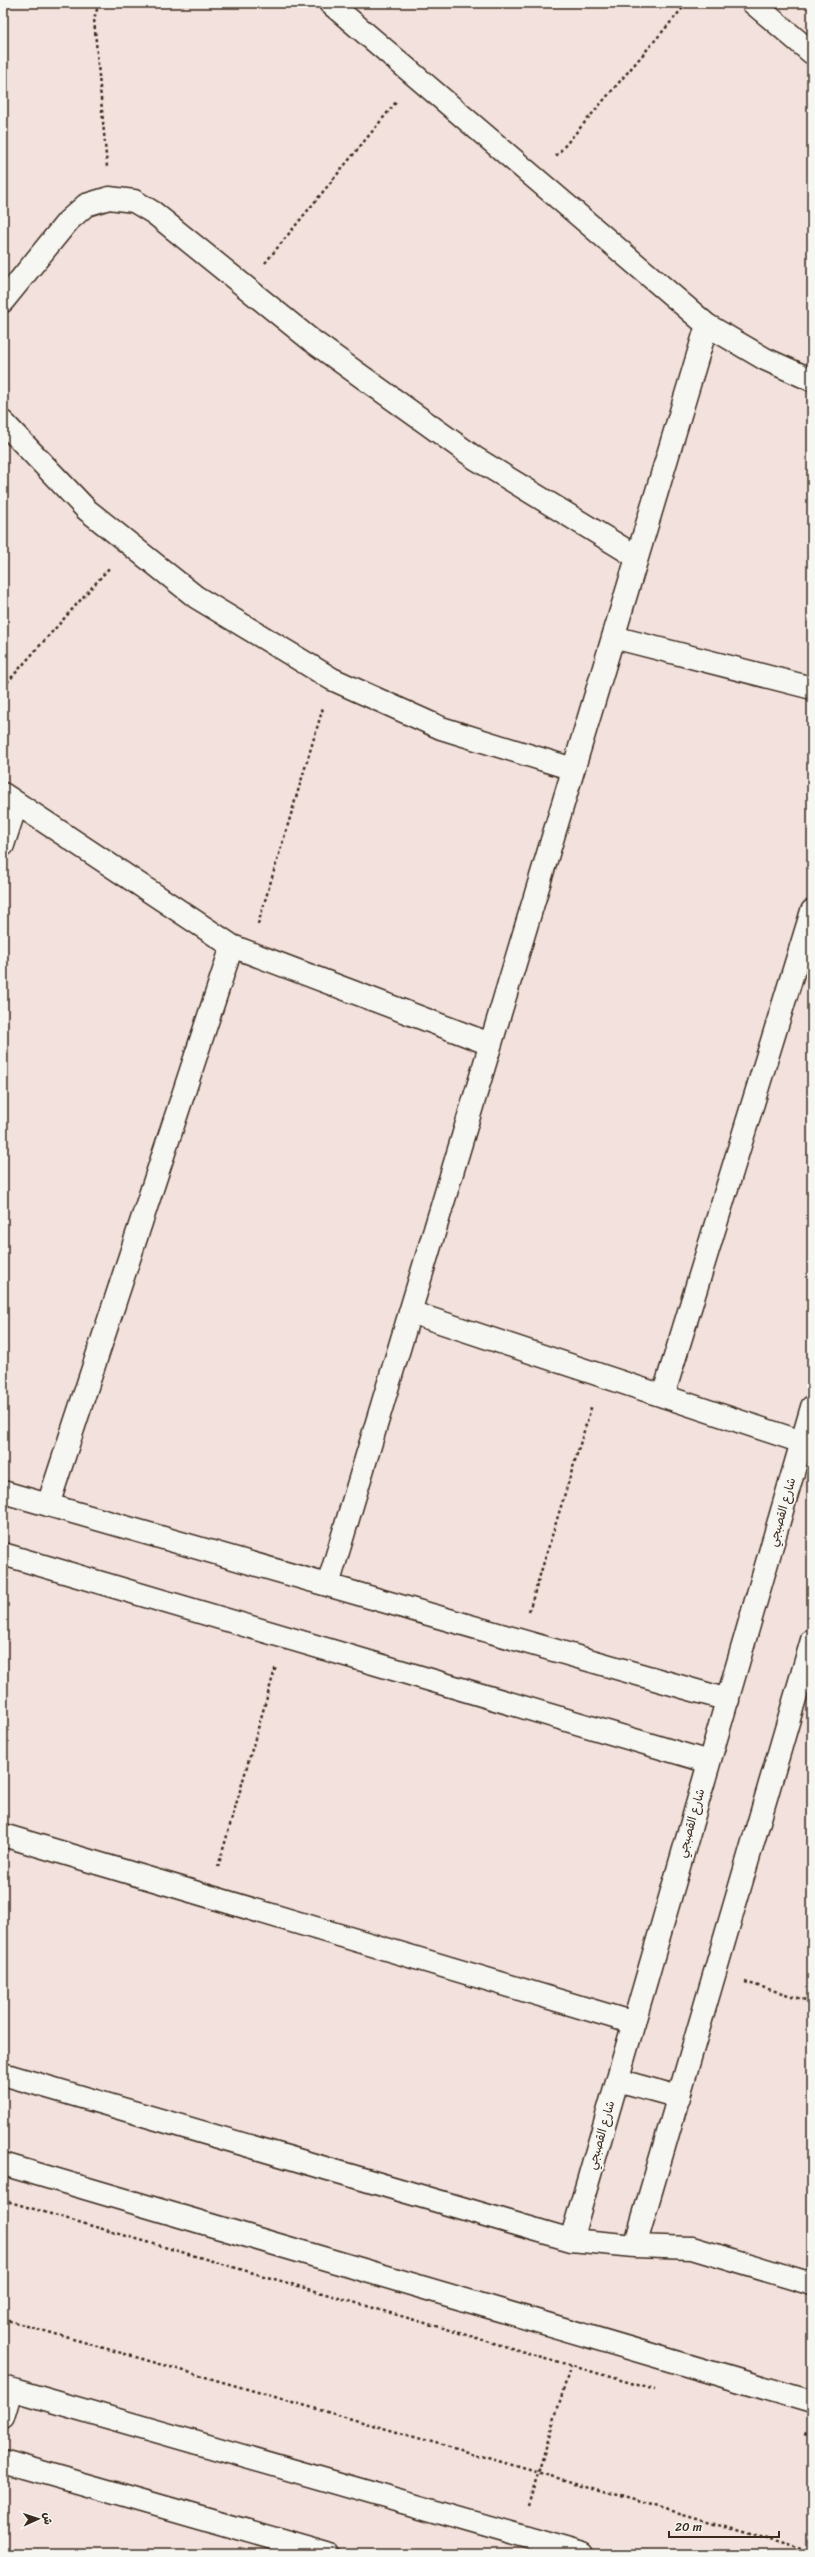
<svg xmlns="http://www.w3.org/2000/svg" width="815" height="2557" font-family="Sriracha,'Playpen Sans Arabic',sans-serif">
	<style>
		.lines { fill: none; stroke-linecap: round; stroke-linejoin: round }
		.minor-casing { stroke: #3b2a1e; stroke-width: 25 }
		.path { stroke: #3b2a1e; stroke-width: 2.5; stroke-dasharray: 3 3; stroke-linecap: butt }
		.minor { stroke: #f6f6f2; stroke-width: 22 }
		.labels { text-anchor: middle; stroke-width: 3.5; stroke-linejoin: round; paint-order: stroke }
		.street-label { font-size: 12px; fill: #3b2a1e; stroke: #f6f6f2 }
	</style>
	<rect width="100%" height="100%" fill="#f2e1dc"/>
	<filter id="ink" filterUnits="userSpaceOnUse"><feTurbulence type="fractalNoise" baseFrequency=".025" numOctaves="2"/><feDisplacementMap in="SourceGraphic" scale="8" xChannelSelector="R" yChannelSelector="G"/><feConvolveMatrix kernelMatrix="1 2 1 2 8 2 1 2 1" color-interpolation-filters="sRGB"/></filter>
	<g filter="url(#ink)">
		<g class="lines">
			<g class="minor-casing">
				<path id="minor" d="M330,3L707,325L765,359L812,380
					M753,3L812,53
					M3,301L68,221L86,205L109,198L134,201L154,213L311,340L475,458L637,557
					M3,422L87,510L196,597L332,679L441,728L573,769
					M613,637L812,688
					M3,794L232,946L490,1044
					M3,845L16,805
					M410,1312L802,1442
					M663,1396L812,911
					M3,1492L728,1700
					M48,1505L232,946
					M3,1554L709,1762
					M328,1585L707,325
					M3,1835L634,2023
					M3,2074L571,2240L635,2246L692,2248L812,2284
					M617,2080L679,2097
					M3,2164L812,2402
					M571,2240L812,1407
					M635,2246L812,1640
					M3,2387L583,2554
					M3,2417L11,2390
					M3,2461L328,2554"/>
			</g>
			<path class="path" d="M99,3L94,19L107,167
				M556,156L687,3
				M265,263L397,101
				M3,687L110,567
				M258,924L323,708
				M529,1611L592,1405
				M218,1867L276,1666
				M745,1982L812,2002
				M3,2200L655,2390
				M3,2319L812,2551
				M804,2434L812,2436
				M528,2506L571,2365"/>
			<use href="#minor" class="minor"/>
		</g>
	</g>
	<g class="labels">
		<g class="street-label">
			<text transform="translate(782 1512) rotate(-74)" y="4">شارع القصبجي</text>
			<text transform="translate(691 1823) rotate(-74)" y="4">شارع القصبجي</text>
			<text transform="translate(601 2135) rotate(-74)" y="4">شارع القصبجي</text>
		</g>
	</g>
	<rect width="815" height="2557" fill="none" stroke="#f6f6f2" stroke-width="16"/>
	<rect x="8" y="8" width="799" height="2541" fill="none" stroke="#3b2a1e" stroke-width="1.5" filter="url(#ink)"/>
	<g transform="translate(38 2519) rotate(87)" stroke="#f6f6f2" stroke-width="3" paint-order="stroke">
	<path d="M0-3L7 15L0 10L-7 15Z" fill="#3b2a1e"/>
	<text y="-6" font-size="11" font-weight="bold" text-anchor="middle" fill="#3b2a1e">ش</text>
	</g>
	<path d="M669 2531v6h110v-6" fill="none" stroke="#3b2a1e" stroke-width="2"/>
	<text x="675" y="2531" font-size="12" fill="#3b2a1e" stroke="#f6f6f2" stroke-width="3" paint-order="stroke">20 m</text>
</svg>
